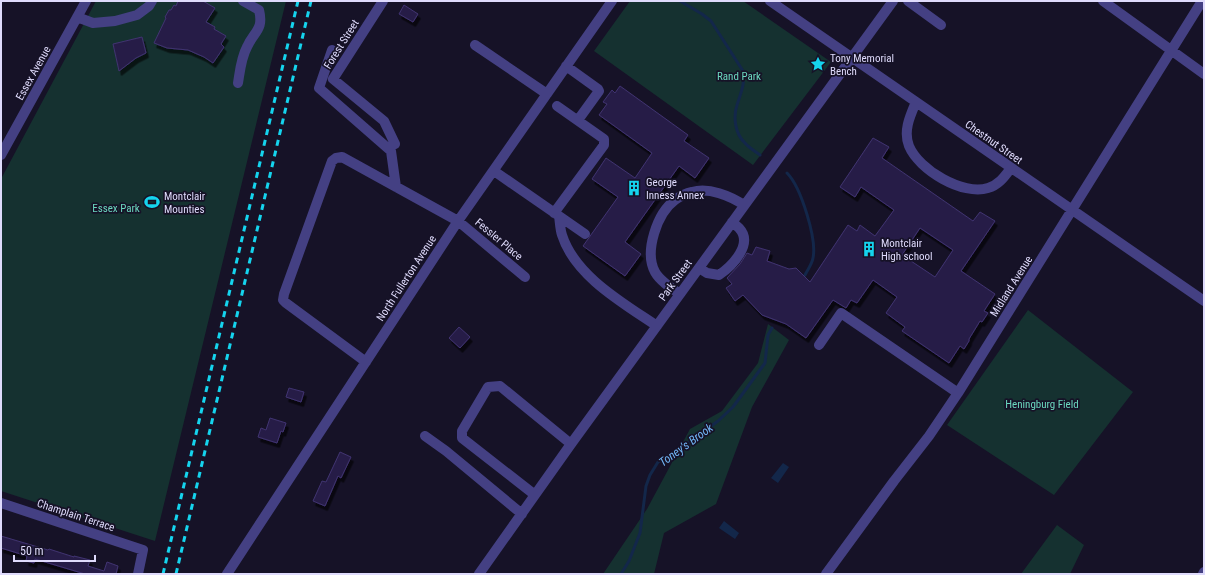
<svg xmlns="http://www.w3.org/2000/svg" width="1205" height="575" font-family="'Roboto Condensed',sans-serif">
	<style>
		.green { fill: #153130 }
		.water { fill: #13274a }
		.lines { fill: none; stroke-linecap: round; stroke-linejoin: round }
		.stream { stroke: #13274a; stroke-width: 3 }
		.building { fill: #281f47; stroke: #403371; fill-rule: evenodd; filter: url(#shadow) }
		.minor { stroke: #444083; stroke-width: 10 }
		.rail { stroke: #15d4ee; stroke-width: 3; stroke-dasharray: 6 5; stroke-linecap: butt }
		.labels { text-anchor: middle; stroke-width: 3.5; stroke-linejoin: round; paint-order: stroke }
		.street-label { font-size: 11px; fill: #dfdbfc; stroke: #161227 }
		.poi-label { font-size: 11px; fill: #dfdbfc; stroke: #161227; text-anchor: start }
		.park-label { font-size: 11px; fill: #6bd8bf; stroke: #161227 }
		.water-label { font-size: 12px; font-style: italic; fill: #71b5f5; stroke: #161227 }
	</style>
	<defs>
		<filter id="shadow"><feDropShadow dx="2.5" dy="4.5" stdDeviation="0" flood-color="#0009"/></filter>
	</defs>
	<rect width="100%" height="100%" fill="#161227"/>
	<path class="green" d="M96,1H286L155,541L1,491V179Z
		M630,1H743L831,62L753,165L594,51Z
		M1028,310L1133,392L1054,495L947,425Z
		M768,324L789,340L752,407L716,504L664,533L654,574H603L647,509L690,429L722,411L758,363Z
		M1057,525L1084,545L1070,574H1021Z"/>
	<path class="water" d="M783,463L789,467L778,483L771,478Z
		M724,521L739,533L735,539L719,528Z"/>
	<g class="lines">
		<path class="stream" d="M680,1L702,14L711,21L743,71C745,85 741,92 737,105C733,117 735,134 745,143C749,148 755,151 760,155
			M787,173C801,187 817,239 813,258C812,264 808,269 805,275
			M621,574L629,561L640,533L646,486L650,475L658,462L688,443L718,421L733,407L765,363L768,335L772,328"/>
	</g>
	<path class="building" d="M178,1H203L215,8L206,22L215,27L214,29L226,36L221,44L224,47L213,63L204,57L188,50L167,48L154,43L166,18L165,17L169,10H171L174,5L176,6Z
		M404,5L418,14L413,22L399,14Z
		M142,37L146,53L136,58L119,71L113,44Z
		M620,86L688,135L684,141L709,158L695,178L679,166L625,242L641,254L625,276L583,246L618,197L592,179L606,158L635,178L652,153L599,115L607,104L603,102L612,90L615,93Z
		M873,138L889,147L882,158L973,221L980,212L995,221L961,271L995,294L984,311L988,313L982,322L980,321L969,339V341L964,349L960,346L949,363L902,331L905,327L886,313L897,297L873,280L857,303L851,300L846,308L833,300L806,338L786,324L762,315L743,295L735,301L726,288L732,284L727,278L740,264L747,253L752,255L756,247L770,251L767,261L789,269L796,268L810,282L848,225L857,231L860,225L875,236L894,210L861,187L855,197L840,187ZM920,228L953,250L935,277L902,255Z
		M459,327L470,337L460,348L449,338Z
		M289,388L304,392L301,402L286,397Z
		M270,418L286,423L283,432L281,431L277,443L258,437L261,428L266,430Z
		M340,452L351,457L341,478L338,476L325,506L313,501L322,481L326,482Z
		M1,536L48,550L49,549L74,557V556L90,560L88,566L104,571L107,562L118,566L116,574H85L35,559L34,563L26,561L27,556L1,548Z"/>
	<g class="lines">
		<path class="minor" d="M383,1L333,79L384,121L395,144
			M770,1L1204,301
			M908,1L941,25
			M1103,1L1204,74
			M77,17L93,23L115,21L137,15L149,6L152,1
			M475,45L547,94
			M332,50L319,88L391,151L396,187
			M566,66L598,89L599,91L578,120
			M238,83C240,71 241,58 247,47C254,31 264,30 259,10L243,1
			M916,102C910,116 903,131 909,146C919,170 963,196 988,188C999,185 1005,176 1011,168
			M1,155L86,1
			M494,171L585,234
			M554,213L604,145V139L557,106
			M559,216C560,222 560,229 562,235C575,276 623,303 657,326
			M699,268L707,273L719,275C732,266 754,244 739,228C737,226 734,224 732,222
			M680,294C671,288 660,281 655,272C644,252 657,213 675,200C679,197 687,193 692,192C709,187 730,196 744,205
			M819,345L841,313L958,393
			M366,362L286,303L283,300L284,294L332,161L336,158L342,157L458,221L525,277
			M425,436L446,451L522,514
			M535,495L462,438V431L488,387L500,386L571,444
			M1,503L143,550L138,574
			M227,574L458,221L612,1
			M479,574L571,444L893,1
			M826,574L894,481L929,436L958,393L1202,1
			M1203,574L1204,572"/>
		<path class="rail" d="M163,574L298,1
			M176,574L311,1"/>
	</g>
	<defs>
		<g id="sight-bare" transform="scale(1.2)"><path d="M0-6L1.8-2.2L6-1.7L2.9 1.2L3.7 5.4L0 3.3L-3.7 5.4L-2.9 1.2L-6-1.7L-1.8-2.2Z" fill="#15d4ee" stroke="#161227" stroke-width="2.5" paint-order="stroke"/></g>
		<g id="building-bare" transform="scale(1.2)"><path d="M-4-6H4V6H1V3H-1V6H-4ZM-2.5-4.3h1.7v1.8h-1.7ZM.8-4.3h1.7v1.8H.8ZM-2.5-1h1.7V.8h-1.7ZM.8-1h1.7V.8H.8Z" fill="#15d4ee" stroke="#161227" stroke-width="2.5" paint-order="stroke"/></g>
		<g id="stadium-bare" transform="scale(1.2)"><path d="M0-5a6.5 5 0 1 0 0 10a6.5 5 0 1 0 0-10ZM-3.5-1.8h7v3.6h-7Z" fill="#15d4ee" stroke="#161227" stroke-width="2.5" paint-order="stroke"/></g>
	</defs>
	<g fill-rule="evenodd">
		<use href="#sight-bare" x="818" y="64"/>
		<use href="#building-bare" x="634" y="188"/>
		<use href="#stadium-bare" x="152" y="202"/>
		<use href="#building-bare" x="869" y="249"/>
	</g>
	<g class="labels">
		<g class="street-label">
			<text transform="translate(341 44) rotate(-58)" y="4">Forest Street</text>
			<text transform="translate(33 73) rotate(-61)" y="4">Essex Avenue</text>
			<text transform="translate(994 142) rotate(35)" y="4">Chestnut Street</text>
			<text transform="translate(499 239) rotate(40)" y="4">Fessler Place</text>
			<text transform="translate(406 278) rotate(-57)" y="4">North Fullerton Avenue</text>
			<text transform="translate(675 280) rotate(-54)" y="4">Park Street</text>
			<text transform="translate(1011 286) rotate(-58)" y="4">Midland Avenue</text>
			<text transform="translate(76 515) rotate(18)" y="4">Champlain Terrace</text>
		</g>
		<g class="poi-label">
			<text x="830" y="62">Tony Memorial<tspan x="830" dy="13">Bench</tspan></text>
			<text x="646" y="186">George<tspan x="646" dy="13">Inness Annex</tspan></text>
			<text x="164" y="200">Montclair<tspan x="164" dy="13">Mounties</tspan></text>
			<text x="881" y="247">Montclair<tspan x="881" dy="13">High school</tspan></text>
		</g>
		<g class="park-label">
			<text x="739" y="80">Rand Park</text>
			<text x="116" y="212">Essex Park</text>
			<text x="1042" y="408">Heningburg Field</text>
		</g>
		<g class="water-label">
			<text transform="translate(686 445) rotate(-36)" y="4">Toney's Brook</text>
		</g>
	</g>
	<rect width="1205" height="575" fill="none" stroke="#dfdbfc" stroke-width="4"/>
	<path d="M14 555v6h81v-6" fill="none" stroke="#dfdbfc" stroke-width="2"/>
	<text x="20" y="555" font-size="12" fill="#dfdbfc" stroke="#161227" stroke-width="3" paint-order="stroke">50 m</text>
</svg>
